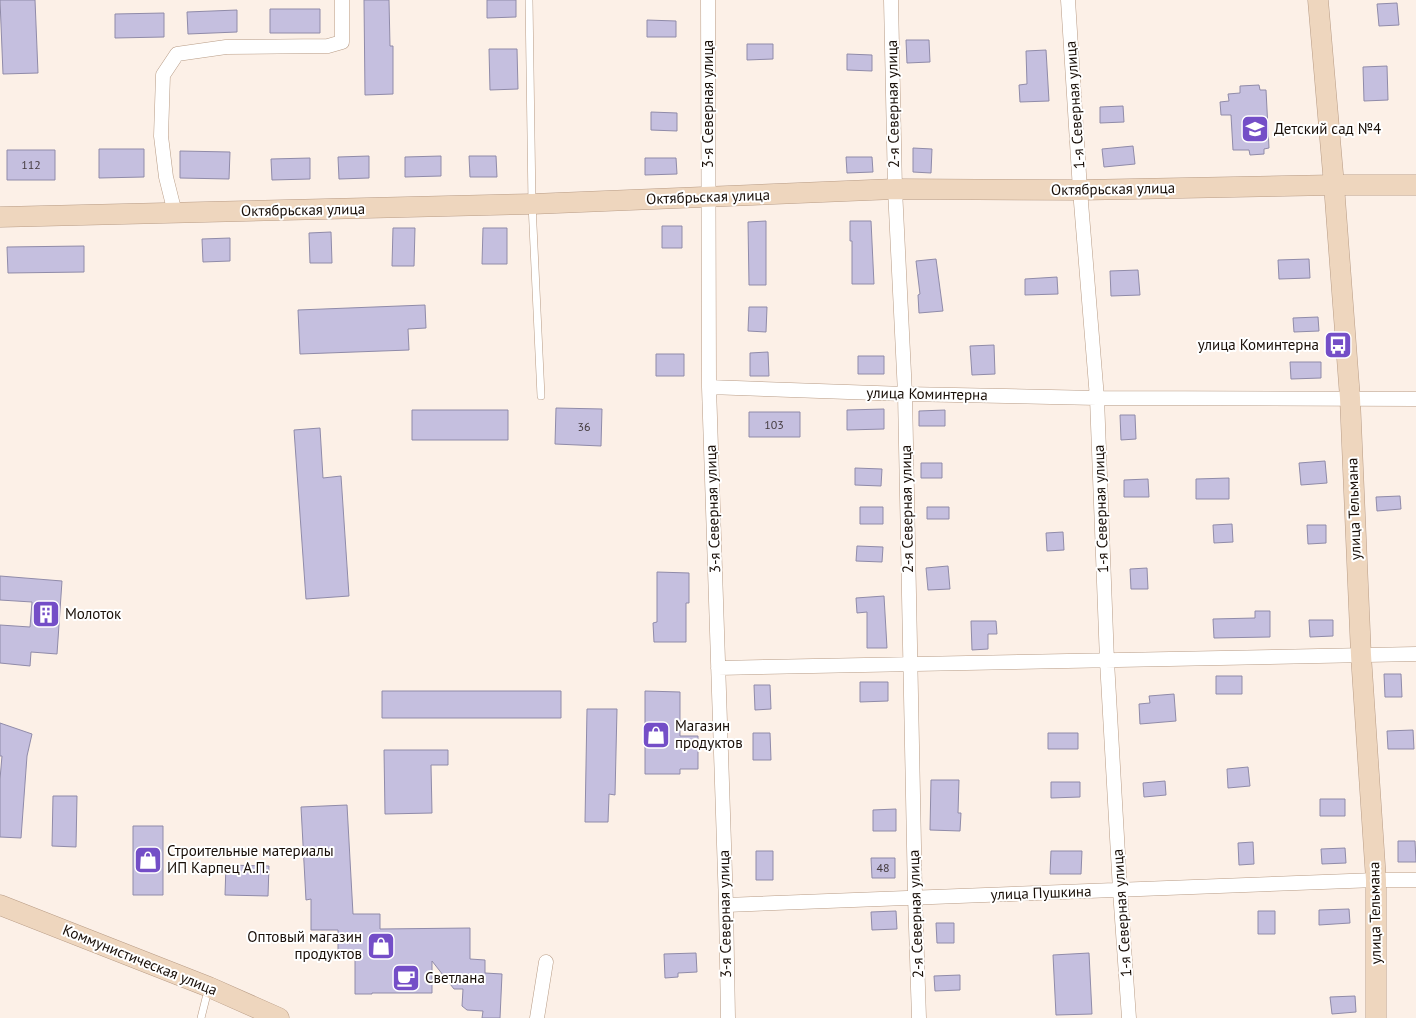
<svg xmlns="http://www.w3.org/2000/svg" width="1416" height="1018" font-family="'PT Sans',sans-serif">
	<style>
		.building { fill: #c5bfdf; stroke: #908ba9 }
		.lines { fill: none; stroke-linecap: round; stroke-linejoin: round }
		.lane-casing { stroke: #b89c86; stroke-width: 8 }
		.street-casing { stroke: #b89c86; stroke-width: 15 }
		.secondary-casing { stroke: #b89c86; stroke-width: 21 }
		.lane { stroke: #fff; stroke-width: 7 }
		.street { stroke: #fff; stroke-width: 14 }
		.secondary { stroke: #eed6be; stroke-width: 20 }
		.labels { text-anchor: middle; stroke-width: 4; stroke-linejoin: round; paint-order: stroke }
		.number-label { font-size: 12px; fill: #433a3d }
		.street-label { font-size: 15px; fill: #180e07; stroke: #fff }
		.poi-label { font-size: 15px; fill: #180e07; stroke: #fff; text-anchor: start }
	</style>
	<rect width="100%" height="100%" fill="#fcf0e7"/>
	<path class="building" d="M0,0H35L38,73L3,74Z
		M364,0H389L390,46H393V94L365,95Z
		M487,0H516V17L487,18Z
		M1397,3L1399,25L1379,26L1377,4Z
		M270,9H320V33H270Z
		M237,10V32L188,34L187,12Z
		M164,13V37L115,38V14Z
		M647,20L676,21V37H647Z
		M906,40H929L930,62L907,63Z
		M747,44H773V59L747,60Z
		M489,49H517L518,89L490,90Z
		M1046,50L1049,101L1020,102L1019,85L1027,84L1026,51Z
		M847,54L872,55V71L847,70Z
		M1387,66L1388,100L1364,101L1363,67Z
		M1259,85L1260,90H1266L1269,148L1264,149V154L1250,155L1249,150H1233L1231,115H1221L1220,102L1229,101L1228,94L1240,93V86Z
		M1123,106L1124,122L1100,123V107Z
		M651,112L677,113V131L651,130Z
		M1133,146L1135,164L1104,167L1102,149Z
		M913,148L932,149L931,173L913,172Z
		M99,149H144V177L99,178Z
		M7,150H55V180H7Z
		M180,151L230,152L229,179L180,178Z
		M369,156V178L339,179L338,157Z
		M441,156V176L405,177V157Z
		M469,156H496L497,177H470Z
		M846,157H872L873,172L847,173Z
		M310,158V179L272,180L271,159Z
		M645,158H676L677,174L645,175Z
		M766,221V285H749L748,222Z
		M850,221H871L874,284H852V241H850Z
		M662,226H682V248H662Z
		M393,228H415L414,266H392Z
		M483,228H507V264H482Z
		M331,232L332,263H310L309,233Z
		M230,238V261L203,262L202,239Z
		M84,246V272L8,273L7,247Z
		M936,259L943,311L919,313L918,295L920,294L916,261Z
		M1309,259L1310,278L1279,279L1278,260Z
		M1138,270L1140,295L1111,296L1110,271Z
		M1057,277L1058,294L1025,295V279Z
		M425,305L426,328L408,329L409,350L300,354L298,310Z
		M749,307H767L766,332L748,331Z
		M1318,317L1319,331L1294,332L1293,318Z
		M994,345L995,374L972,375L970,346Z
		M768,352L769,376H750V353Z
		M656,354H684V376H656Z
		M858,356H884V374H858Z
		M1290,362H1321V378L1291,379Z
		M556,408L602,409L601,446L555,444Z
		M884,409V429L847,430V410Z
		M412,410H508V440H412Z
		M945,410V426H919V411Z
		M749,412H800V437H749Z
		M1120,415H1135L1136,439L1121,440Z
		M320,428L323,478L341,476L349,596L306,599L294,430Z
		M1325,461L1327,483L1301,485L1299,463Z
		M921,463H942V478H921Z
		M855,468L882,469L881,486L855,485Z
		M1229,478V499H1196V479Z
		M1148,479L1149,497H1124V480Z
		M1400,496L1401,509L1377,511L1376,497Z
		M860,507H883V524H860Z
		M927,507H949V519H927Z
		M1232,524L1233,542L1214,543L1213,525Z
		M1307,525H1326V543L1308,544Z
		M1063,532L1064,550L1047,551L1046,533Z
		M857,546L883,547L882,562L856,561Z
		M948,566L950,589L928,590L926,568Z
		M1147,568L1148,589H1131L1130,569Z
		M657,572L689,573V603H686V642H654L653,623L657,622Z
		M0,576L62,581L57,654L31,652L30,666L0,663V625L30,627L32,602L0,600Z
		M884,596L887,648H867V612L857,613L856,598Z
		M1255,611H1270V637L1214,638L1213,619L1255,618Z
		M1309,620H1333V636L1310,637Z
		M971,621H996L997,634H988V649L972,650Z
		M1384,674H1401L1402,697H1385Z
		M1216,676H1242V694H1216Z
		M860,682H888V701L860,702Z
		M754,685H770L771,709L755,710Z
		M382,691H561V718H382Z
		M645,691L680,692V736H698V769H680V774H645Z
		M1174,694L1176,721L1140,724L1139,704L1150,703L1149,696Z
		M587,709H617L615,795L609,794L608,822H585Z
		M0,723L32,734L27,756L21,838L0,837V779L2,756H0Z
		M1413,730L1414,749H1388L1387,731Z
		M753,733H770L771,760H753Z
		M1048,733H1078V749H1048Z
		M384,750H448V765H431L432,813L385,814Z
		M1248,767L1250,786L1228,788L1227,769Z
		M931,780H959L958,813H961L960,831L930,830Z
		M1165,781L1166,795L1144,797L1143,783Z
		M1051,782H1080V797L1051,798Z
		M53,796H77L76,847L52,846Z
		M1320,799H1345V816H1320Z
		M347,805L353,914H380V929L470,928V959L485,960V973L502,974L500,1018H482L483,1011L467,1010L462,1006L463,989H454L432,961V993H372V994H355V955H338V930H311V899L306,900L301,807Z
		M896,809V831H873V810Z
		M133,826H163V895H133Z
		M1398,841H1415L1416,862H1398Z
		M1253,842L1254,864L1239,865L1238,843Z
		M1345,848L1346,863L1322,864L1321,849Z
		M756,851H773V880H756Z
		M1051,851H1082L1081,874H1050Z
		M871,858H895V878H872Z
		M226,865L269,866L268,896L225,895Z
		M1349,909L1350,923L1319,925V910Z
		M896,911L897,929L872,930L871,912Z
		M1258,911H1275V934H1258Z
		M936,923H954V943H937Z
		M696,953L697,972L678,973V977L665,978L664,954Z
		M1089,953L1092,1014L1056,1015L1053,955Z
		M960,975V990L935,991L934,976Z
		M1355,996L1356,1012L1332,1014L1330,997Z"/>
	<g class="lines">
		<g class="lane-casing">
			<path id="lane" d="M529,0L532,204L541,396
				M201,1018L208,990"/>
		</g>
		<g class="street-casing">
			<path id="street" d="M708,0L709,387L726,905L728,1018
				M891,0L895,189L905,394L915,896L919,1018
				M1068,0L1080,190L1097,398L1107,661L1120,890L1129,1018
				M175,213L166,177L161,136L163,75L177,54L226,47L328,46L342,42V0
				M709,387L905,394L1097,398L1416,399
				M718,668L1416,654
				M726,905C942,895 1159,889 1376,880H1416
				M537,1018L546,962"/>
		</g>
		<g class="secondary-casing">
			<path id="secondary" d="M1318,0L1334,185L1350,398L1361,655L1376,880V1018
				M0,217L532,204L895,189L1080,190L1334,185H1416
				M0,905L209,987L279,1018"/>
		</g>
		<use href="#lane" class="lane"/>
		<use href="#street" class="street"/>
		<use href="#secondary" class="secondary"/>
	</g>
	<defs>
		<g id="school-square" transform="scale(1.4375)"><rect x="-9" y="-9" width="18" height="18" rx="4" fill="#744ec7" stroke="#fff"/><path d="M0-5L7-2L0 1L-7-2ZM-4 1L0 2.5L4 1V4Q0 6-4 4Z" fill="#fff"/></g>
		<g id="bus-square" transform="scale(1.4375)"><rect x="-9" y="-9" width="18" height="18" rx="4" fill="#744ec7" stroke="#fff"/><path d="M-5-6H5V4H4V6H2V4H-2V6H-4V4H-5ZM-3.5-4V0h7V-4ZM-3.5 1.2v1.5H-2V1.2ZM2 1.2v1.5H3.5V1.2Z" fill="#fff"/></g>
		<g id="building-square" transform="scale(1.4375)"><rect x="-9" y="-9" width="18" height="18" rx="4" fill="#744ec7" stroke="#fff"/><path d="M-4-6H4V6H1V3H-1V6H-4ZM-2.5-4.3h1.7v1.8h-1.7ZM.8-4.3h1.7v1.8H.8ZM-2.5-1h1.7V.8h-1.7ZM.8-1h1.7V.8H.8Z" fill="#fff"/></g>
		<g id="shop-square" transform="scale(1.4375)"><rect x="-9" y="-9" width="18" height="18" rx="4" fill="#744ec7" stroke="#fff"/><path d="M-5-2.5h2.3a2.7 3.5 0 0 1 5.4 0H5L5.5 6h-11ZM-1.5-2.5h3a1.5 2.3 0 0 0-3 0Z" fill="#fff"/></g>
		<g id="cafe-square" transform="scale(1.4375)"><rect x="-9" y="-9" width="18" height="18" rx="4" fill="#744ec7" stroke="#fff"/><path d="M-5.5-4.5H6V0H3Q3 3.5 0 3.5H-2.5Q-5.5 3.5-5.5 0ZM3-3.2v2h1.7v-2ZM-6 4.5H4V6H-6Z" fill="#fff"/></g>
	</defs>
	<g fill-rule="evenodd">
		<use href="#school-square" x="1255" y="129"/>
		<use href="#bus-square" x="1338" y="345"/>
		<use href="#building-square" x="46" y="614"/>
		<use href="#shop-square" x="656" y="735"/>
		<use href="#shop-square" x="148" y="860"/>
		<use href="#shop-square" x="381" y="946"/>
		<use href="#cafe-square" x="406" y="978"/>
	</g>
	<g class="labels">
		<g class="number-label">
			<text x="31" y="169">112</text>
			<text x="774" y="429">103</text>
			<text x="584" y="431">36</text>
			<text x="883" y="872">48</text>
		</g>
		<g class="street-label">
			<text transform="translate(708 104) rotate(-90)" y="5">3-я Северная улица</text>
			<text transform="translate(893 104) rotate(-91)" y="5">2-я Северная улица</text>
			<text transform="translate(1075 105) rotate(-94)" y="5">1-я Северная улица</text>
			<text transform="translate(1113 189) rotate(-1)" y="5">Октябрьская улица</text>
			<text transform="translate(708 197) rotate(-2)" y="5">Октябрьская улица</text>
			<text transform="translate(303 210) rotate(-1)" y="5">Октябрьская улица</text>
			<text transform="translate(927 394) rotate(1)" y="5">улица Коминтерна</text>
			<text transform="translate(713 509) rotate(-92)" y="5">3-я Северная улица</text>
			<text transform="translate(907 509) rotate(-91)" y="5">2-я Северная улица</text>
			<text transform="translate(1101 509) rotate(-92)" y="5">1-я Северная улица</text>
			<text transform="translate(1354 509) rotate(-92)" y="5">улица Тельмана</text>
			<text transform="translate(1041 893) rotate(-2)" y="5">улица Пушкина</text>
			<text transform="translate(1122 913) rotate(-94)" y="5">1-я Северная улица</text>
			<text transform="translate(1375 913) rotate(-91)" y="5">улица Тельмана</text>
			<text transform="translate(725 914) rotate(-91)" y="5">3-я Северная улица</text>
			<text transform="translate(916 914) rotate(-92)" y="5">2-я Северная улица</text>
			<text transform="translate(140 960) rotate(22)" y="5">Коммунистическая улица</text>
		</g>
		<g class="poi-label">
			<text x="1274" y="134">Детский сад №4</text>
			<text x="1319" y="350" text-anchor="end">улица Коминтерна</text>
			<text x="65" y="619">Молоток</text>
			<text x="675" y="731">Магазин<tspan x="675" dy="17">продуктов</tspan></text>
			<text x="167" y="856">Строительные материалы<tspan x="167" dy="17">ИП Карпец А.П.</tspan></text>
			<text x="362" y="942" text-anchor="end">Оптовый магазин<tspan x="362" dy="17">продуктов</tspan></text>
			<text x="425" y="983">Светлана</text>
		</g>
	</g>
</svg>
